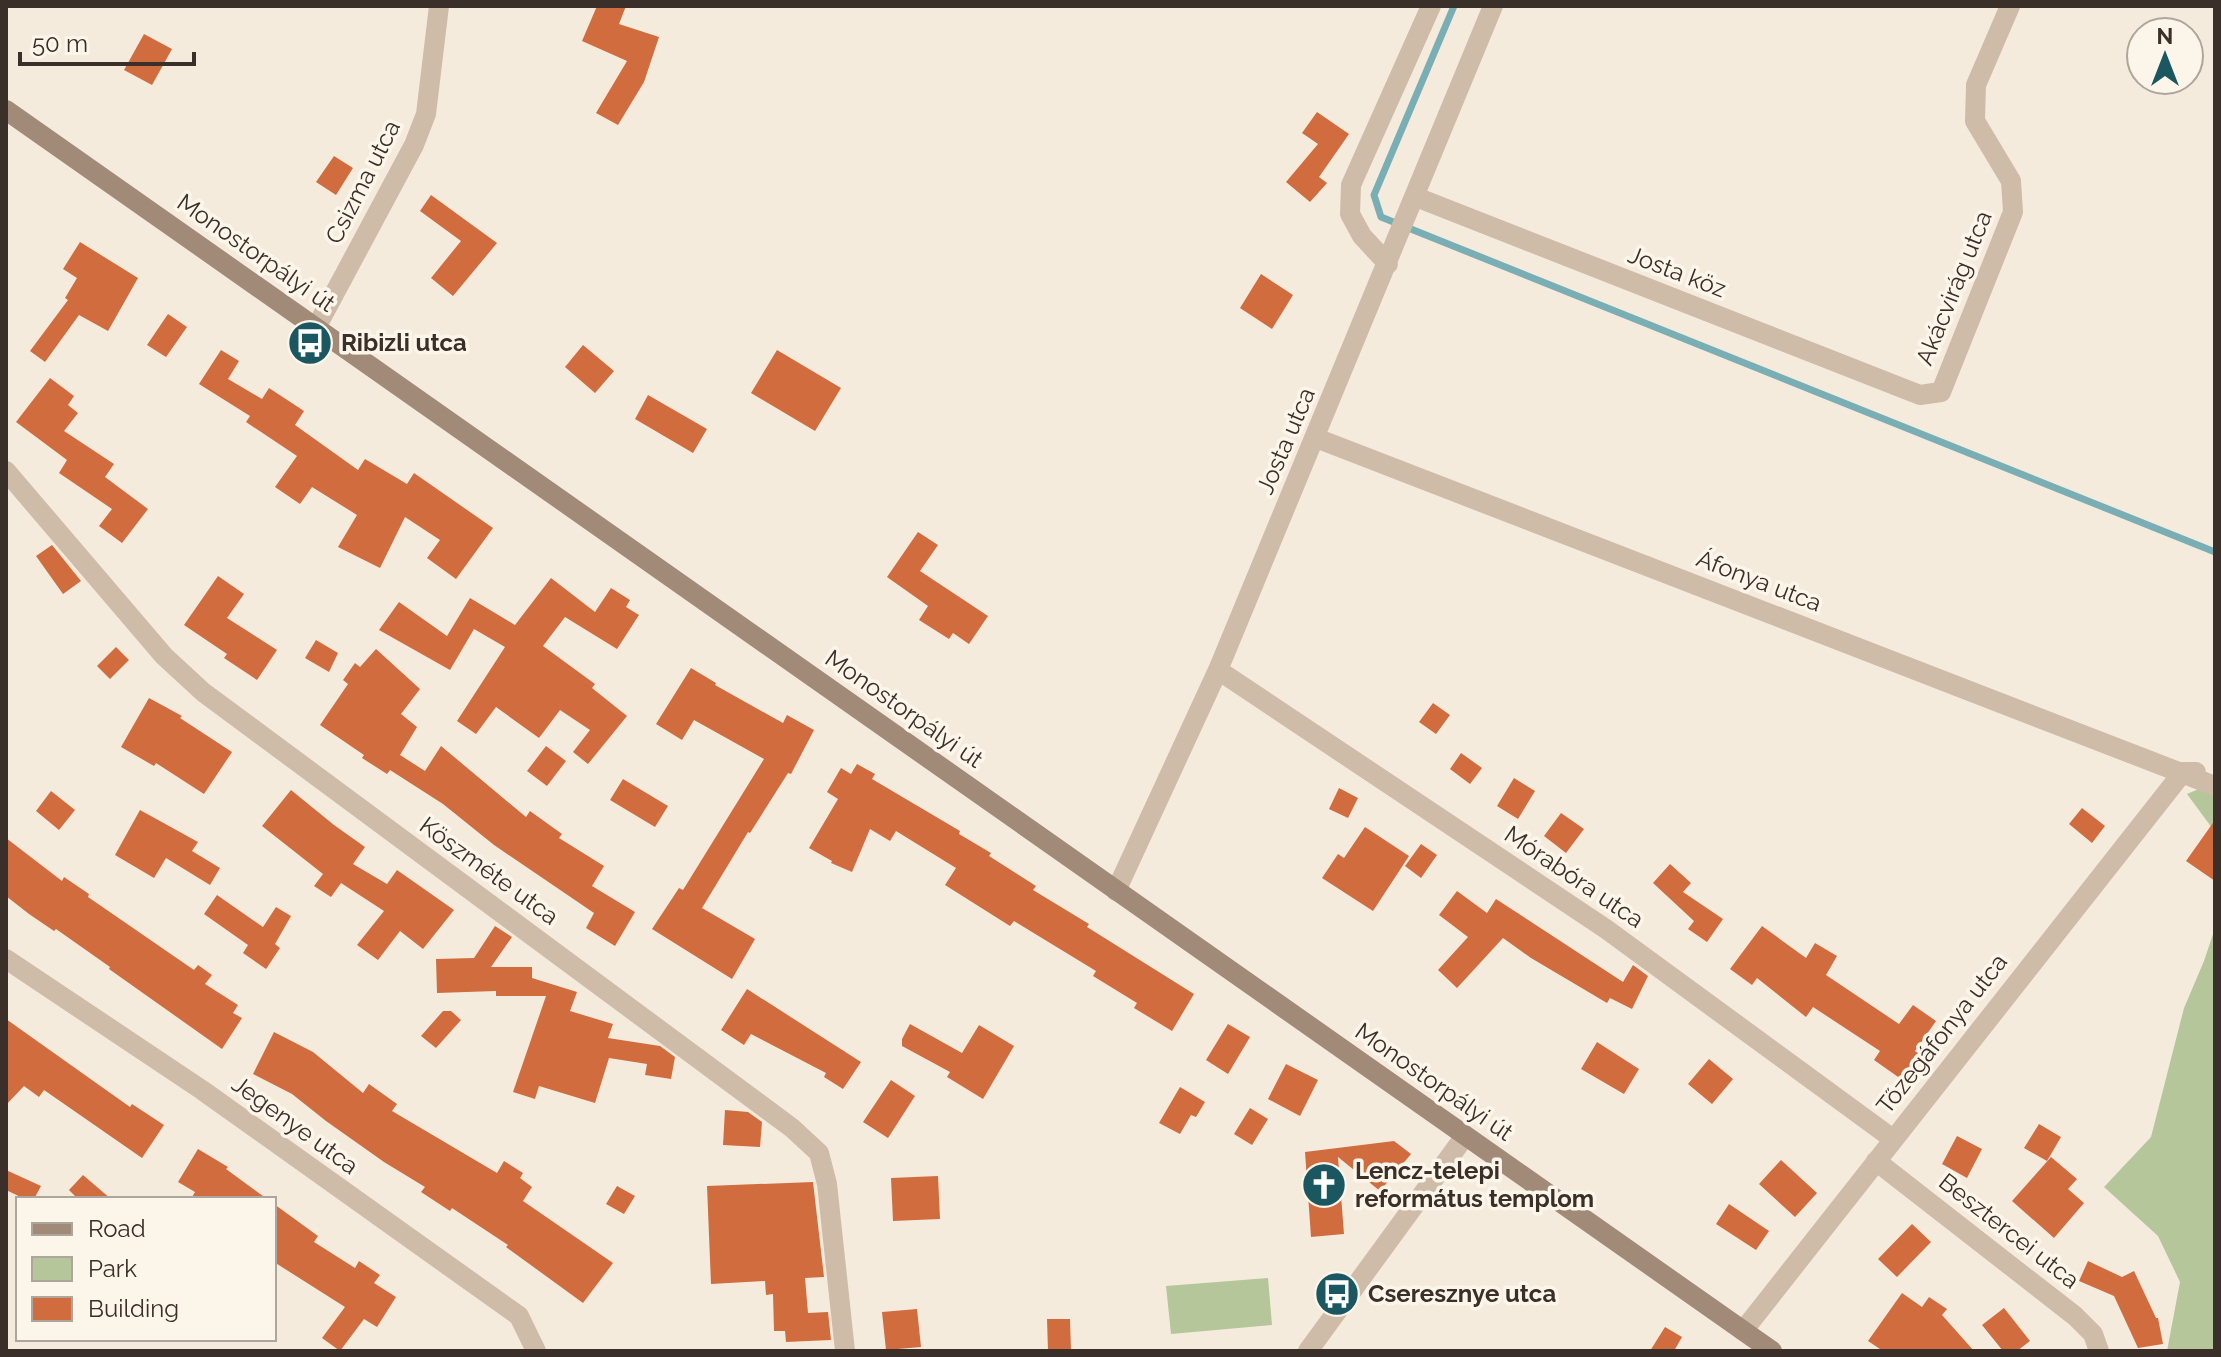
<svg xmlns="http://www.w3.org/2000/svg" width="2221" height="1357" font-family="Raleway,sans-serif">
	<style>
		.green { fill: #b5c69b }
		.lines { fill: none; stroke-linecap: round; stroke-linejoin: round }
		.stream { stroke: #79aeb5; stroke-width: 7 }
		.building { fill: #d16c3f }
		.street { stroke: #cebca8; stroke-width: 20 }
		.secondary { stroke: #a28a79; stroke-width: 20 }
		.labels { text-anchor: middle; stroke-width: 7; stroke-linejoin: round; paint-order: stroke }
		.street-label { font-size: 24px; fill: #3a2f29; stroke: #fcf5ea }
		.poi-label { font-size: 24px; font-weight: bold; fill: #3a2f29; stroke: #fcf5ea; text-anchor: start }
	</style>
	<rect width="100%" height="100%" fill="#f5ebdd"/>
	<path class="green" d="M2215,782V832L2187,794Z
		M2215,928V1351H2167L2180,1282L2158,1236L2104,1187L2151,1137L2184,1008L2204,961Z
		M1268,1278L1272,1325L1171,1334L1166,1286Z"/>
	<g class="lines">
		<path class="stream" d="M1454,6L1374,195L1381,217L2215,552"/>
	</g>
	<path class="building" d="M597,6H626L619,24L659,37L644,82L618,125L596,113L627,61L582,41Z
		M144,34L172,49L152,85L124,70Z
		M1317,112L1349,134L1319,177L1327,183L1310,202L1286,182L1318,144L1302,133Z
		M334,156L353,168L336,195L316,182Z
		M431,195L497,243L453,296L431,278L461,241L420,211Z
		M80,242L138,278L108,331L79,315L45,362L30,351L68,300L65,298L77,278L63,269Z
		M1261,274L1293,295L1272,329L1240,308Z
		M168,314L187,327L166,357L147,345Z
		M583,345L614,371L595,393L565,367Z
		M221,350L239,361L228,379L262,399L269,388L304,411L295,425L358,470L365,459L407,484L414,473L493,528L456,579L427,558L440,540L405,517L380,568L338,547L357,515L312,487L300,504L275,487L297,456L246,422L250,416L199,384Z
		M777,350L841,388L815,431L751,393Z
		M50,378L74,396L68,405L78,413L64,431L114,464L105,477L148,509L122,543L99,526L112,509L59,473L67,460L16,422Z
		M648,395L707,429L693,453L635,419Z
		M918,532L938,545L920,571L988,616L969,644L953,633L949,639L919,620L928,606L887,577Z
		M52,545L81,581L63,594L36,556Z
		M218,576L244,594L227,618L277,650L257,680L224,658L227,654L184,625Z
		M551,578L595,612L611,588L630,600L626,607L639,615L617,649L565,617L543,646L595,684L592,688L627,716L588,764L573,752L590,730L560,710L539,738L496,707L476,734L457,721L505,647L474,629L450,670L379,630L399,602L447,636L470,598L515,625Z
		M316,640L338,653L329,672L305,658Z
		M116,647L129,660L110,679L97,666Z
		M376,649L420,689L401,714L417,727L400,755L425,771L441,746L526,817L530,811L562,834L559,838L604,866L592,886L635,912L615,946L586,928L594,913L494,845L443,804L390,770L387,774L362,758L364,755L320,725L348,684L343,680L355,663L360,667Z
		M691,668L716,683L715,685L783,723L787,715L814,730L791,774L788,773L750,833L748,832L702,908L755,939L732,979L652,929L679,888L683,890L764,759L694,720L682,740L656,724Z
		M149,698L182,716L180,718L232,752L204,794L156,763L154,766L121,747Z
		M1433,703L1450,715L1436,734L1419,722Z
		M546,746L566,761L547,786L527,771Z
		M1461,753L1482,768L1470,784L1450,769Z
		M857,764L875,774L872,779L960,831L959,834L991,853L989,856L1036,886L1033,890L1089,924L1087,927L1194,994L1172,1031L1134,1008L1137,1003L1093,976L1096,971L1014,921L1010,926L945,885L956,868L896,831L890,841L870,829L852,872L831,863L832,861L809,848L838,799L827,792L841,768L851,774Z
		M1514,778L1535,791L1518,819L1497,806Z
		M623,779L668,806L655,827L610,800Z
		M1339,788L1358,798L1348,818L1329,809Z
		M291,790L334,825L365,847L353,864L387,884L397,870L454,910L423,949L400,931L378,960L357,945L384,911L341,883L331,897L314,886L323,874L262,826Z
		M51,791L75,810L59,830L36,811Z
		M2082,808L2105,826L2092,843L2069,824Z
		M140,810L198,842L192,851L220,868L210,885L166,858L154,878L115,855Z
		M1561,813L1584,829L1566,853L1544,836Z
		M2215,820V881L2186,861Z
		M1365,827L1409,856L1373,911L1322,878L1338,854L1344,858Z
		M6,838L62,881L64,877L89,894L88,897L194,970L198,965L212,975L205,984L238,1005L233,1013L242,1018L222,1049L109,969L110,967L56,929L54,931L29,914L6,896Z
		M1421,844L1437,855L1421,878L1405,866Z
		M1670,864L1691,883L1683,892L1723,919L1707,942L1688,929L1694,921L1653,883Z
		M1457,891L1487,913L1496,899L1623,982L1633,965L1648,976L1632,1009L1610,998L1607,1003L1531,958L1503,938L1457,988L1438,970L1468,937L1439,915Z
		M217,895L263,927L276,907L291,916L275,944L280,948L266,969L243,953L248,945L204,914Z
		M495,926L512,937L491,967H532V978L577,992L570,1011L613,1024L608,1038L660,1046L675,1057L671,1079L645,1075L647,1064L609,1058L595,1103L539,1086L535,1099L513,1092L546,996H496V991L437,993L436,959L474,958Z
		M1762,926L1806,958L1815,943L1837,956L1826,975L1899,1024L1913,1005L1936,1021L1915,1051L1919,1054L1901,1079L1874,1060L1880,1051L1813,1007L1806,1017L1757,978L1752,985L1730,969Z
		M747,989L861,1062L843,1089L824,1077L826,1073L751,1034L744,1045L721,1030Z
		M443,1011H451L461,1020L436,1048L421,1036Z
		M6,1019L130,1107L132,1104L164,1125L142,1158L44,1090L39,1097L24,1086L6,1105Z
		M910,1024L962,1053L979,1025L1014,1046L983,1099L947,1077L950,1072L902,1046V1039Z
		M1228,1024L1250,1037L1228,1074L1206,1060Z
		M274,1032L313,1052L363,1093L369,1084L397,1104L392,1111L497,1173L504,1161L523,1173L520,1178L532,1187L523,1201L613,1263L583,1303L506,1247L508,1245L452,1208L450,1211L421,1192L425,1187L384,1162L326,1121L292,1094L253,1074Z
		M1597,1042L1639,1069L1624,1094L1581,1069Z
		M1709,1059L1733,1079L1712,1104L1688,1084Z
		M1286,1064L1318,1080L1300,1116L1268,1099Z
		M891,1080L915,1096L888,1138L863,1122Z
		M1180,1087L1205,1102L1196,1117L1191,1115L1180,1134L1159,1123Z
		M1250,1108L1268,1119L1252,1145L1234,1134Z
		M725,1110L748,1112L762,1122L760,1147L723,1145Z
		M2039,1124L2061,1137L2047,1161L2024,1148Z
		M1957,1136L1982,1149L1967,1178L1942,1164Z
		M1394,1141L1411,1154L1380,1191L1338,1157L1344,1234L1311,1237L1305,1152Z
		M198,1149L228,1167L226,1169L267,1199H191L195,1192L178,1182Z
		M2051,1157L2077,1179L2068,1189L2084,1203L2054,1238L2012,1201Z
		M1781,1160L1817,1193L1795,1217L1759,1184Z
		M6,1170L41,1186L34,1199H25L6,1190Z
		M83,1175L111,1199H78L69,1190Z
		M938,1176L940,1219L893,1221L891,1178Z
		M813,1182L824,1277L805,1278L808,1313L828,1312L831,1340L786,1342L785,1331H774L773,1294L766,1295L765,1281L711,1284L707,1186Z
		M617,1186L635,1196L624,1214L606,1204Z
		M274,1204L318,1236L314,1242L355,1268L359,1261L380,1275L374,1283L396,1297L377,1327L364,1319L340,1351L322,1338L345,1307L274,1262Z
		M1729,1204L1769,1231L1756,1250L1716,1224Z
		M1912,1224L1931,1242L1897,1277L1878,1259Z
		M2088,1261L2122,1277L2134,1271L2156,1318H2158L2163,1344L2138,1348L2114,1296L2079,1281Z
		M1902,1293L1922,1307L1929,1297L1947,1309L1942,1315L1974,1351H1883L1868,1341Z
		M2004,1308L2030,1341L2017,1351H2003L1982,1325Z
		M917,1309L921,1347L886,1350L882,1312Z
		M1047,1319H1070L1071,1351H1048Z
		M1665,1327L1682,1337L1674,1351H1650Z"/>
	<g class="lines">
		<path class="street" d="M1416,197L1920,395L1941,392L2013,212L2011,181L1975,121L1976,85L2010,6
			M1388,264L1362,236L1350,214L1351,185L1431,6
			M317,326L414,145L426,114L439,6
			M1316,438L2215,786
			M6,471L164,656L203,692L792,1128L819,1153L827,1184L845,1351
			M1218,670L1606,929L1893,1139
			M1116,891L1218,670L1493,6
			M6,959L202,1090L519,1316L536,1351
			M1876,1161L2075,1316L2093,1334L2099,1351
			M1743,1331L2183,772H2196
			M1308,1351L1465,1136"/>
		<path class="secondary" d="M6,110L1772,1351"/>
	</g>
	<defs>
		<g id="bus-disc" transform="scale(2.3)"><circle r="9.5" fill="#1a5760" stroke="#fcf5ea"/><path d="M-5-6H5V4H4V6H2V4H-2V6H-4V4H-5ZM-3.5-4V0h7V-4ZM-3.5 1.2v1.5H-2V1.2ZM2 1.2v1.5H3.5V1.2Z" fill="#fff"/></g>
		<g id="church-disc" transform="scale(2.3)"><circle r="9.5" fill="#1a5760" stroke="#fcf5ea"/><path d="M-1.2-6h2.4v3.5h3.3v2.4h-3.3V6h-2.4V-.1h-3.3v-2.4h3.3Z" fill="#fff"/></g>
	</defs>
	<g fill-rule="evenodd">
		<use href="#bus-disc" x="310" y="343"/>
		<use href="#church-disc" x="1324" y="1185"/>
		<use href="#bus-disc" x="1337" y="1294"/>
	</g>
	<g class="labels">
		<g class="street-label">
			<text transform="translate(363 182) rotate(-63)" y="8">Csizma utca</text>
			<text transform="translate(256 253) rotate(35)" y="8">Monostorpályi út</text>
			<text transform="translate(1677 272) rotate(21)" y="8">Josta köz</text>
			<text transform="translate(1954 288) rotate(-68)" y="8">Akácvirág utca</text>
			<text transform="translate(1286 441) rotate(-67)" y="8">Josta utca</text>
			<text transform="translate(1759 581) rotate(21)" y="8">Áfonya utca</text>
			<text transform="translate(904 709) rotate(35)" y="8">Monostorpályi út</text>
			<text transform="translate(489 871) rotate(36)" y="8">Köszméte utca</text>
			<text transform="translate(1574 877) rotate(34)" y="8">Mórabóra utca</text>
			<text transform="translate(1942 1034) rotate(-52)" y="8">Tőzegáfonya utca</text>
			<text transform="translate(1434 1082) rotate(35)" y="8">Monostorpályi út</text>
			<text transform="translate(295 1125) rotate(36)" y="8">Jegenye utca</text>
			<text transform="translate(2009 1231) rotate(38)" y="8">Besztercei utca</text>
		</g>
		<g class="poi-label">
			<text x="341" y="351">Ribizli utca</text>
			<text x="1355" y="1179">Lencz-telepi<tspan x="1355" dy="28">református templom</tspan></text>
			<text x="1368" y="1302">Cseresznye utca</text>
		</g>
	</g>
	<rect width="2221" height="1357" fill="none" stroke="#3a2f29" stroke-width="16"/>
	<rect x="16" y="1197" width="260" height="144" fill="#fcf5ea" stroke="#aea69d" stroke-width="2"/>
	<rect x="32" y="1223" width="40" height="12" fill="#a28a79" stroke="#aea69d" stroke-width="2"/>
	<text x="88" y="1237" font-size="24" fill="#3a2f29">Road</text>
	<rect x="32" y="1257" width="40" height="24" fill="#b5c69b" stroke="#aea69d" stroke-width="2"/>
	<text x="88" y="1277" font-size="24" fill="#3a2f29">Park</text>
	<rect x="32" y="1297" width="40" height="24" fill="#d16c3f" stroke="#aea69d" stroke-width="2"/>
	<text x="88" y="1317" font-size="24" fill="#3a2f29">Building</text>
	<g transform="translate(2165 56)"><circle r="38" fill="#fcf5ea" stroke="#aea69d" stroke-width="2"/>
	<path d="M0-6L14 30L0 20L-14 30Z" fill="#1a5760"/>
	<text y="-12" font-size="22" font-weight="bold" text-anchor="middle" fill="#3a2f29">N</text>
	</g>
	<path d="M20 52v12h174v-12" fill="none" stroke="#3a2f29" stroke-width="4"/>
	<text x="32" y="52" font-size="24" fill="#3a2f29" stroke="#fcf5ea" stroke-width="6" paint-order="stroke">50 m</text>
</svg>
